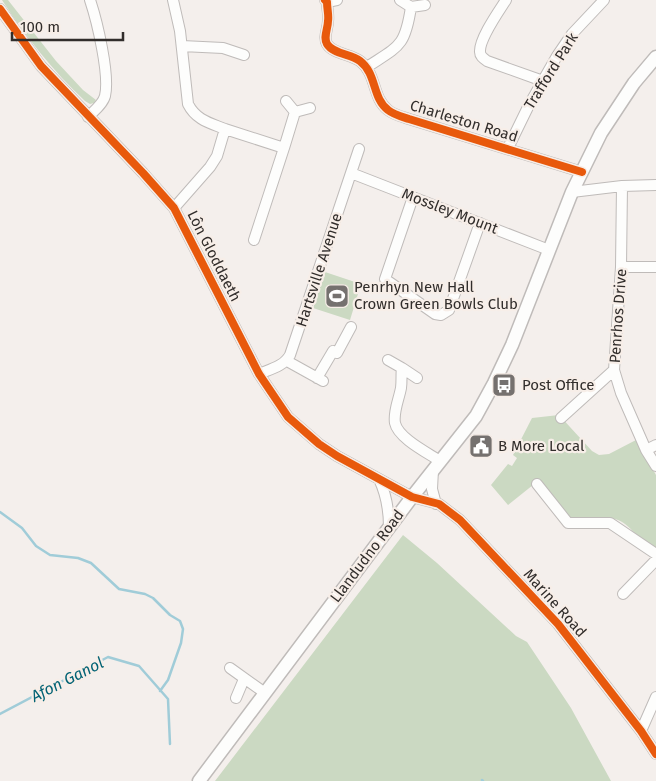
<svg xmlns="http://www.w3.org/2000/svg" width="656" height="781" font-family="'Fira Sans',sans-serif">
	<style>
		.green { fill: #cbd9c2 }
		.lines { fill: none; stroke-linecap: round; stroke-linejoin: round }
		.stream { stroke: #a0ccd8; stroke-width: 2.5 }
		.minor-casing { stroke: #bfbbb9; stroke-width: 12 }
		.major-casing { stroke: #bfbbb9; stroke-width: 15 }
		.minor { stroke: #fdfdfc; stroke-width: 10 }
		.major { stroke: #fdfdfc; stroke-width: 12 }
		.cycleway-casing { stroke: #f7eee8; stroke-width: 11 }
		.cycleway { stroke: #e8590c; stroke-width: 8 }
		.labels { text-anchor: middle; stroke-width: 4.5; stroke-linejoin: round; paint-order: stroke }
		.street-label { font-size: 15px; fill: #312d2b; stroke: #f7eee8 }
		.poi-label { font-size: 15px; fill: #312d2b; stroke: #f7eee8; text-anchor: start }
		.water-label { font-size: 16px; font-style: italic; fill: #026274; stroke: #f7eee8 }
	</style>
	<rect width="100%" height="100%" fill="#f4efec"/>
	<path class="green" d="M2,0H8L56,61L83,90L96,100L94,103L90,104L85,101C53,71 25,36 2,0Z
		M325,272L361,284L350,320L313,308Z
		M559,415L592,451L599,455L609,454L636,440L656,475V548C640,545 633,526 618,520C602,514 584,524 570,517L538,481L508,505L491,485L508,464L512,466L517,458L513,455L532,418Z
		M403,535L437,563L516,636L527,642L571,708L611,781H215Z"/>
	<g class="lines">
		<path class="stream" d="M0,512L22,528L36,546L50,555L78,558L91,563L119,589L145,594L153,598L170,615L180,621L183,629L181,643L168,680L160,691
			M0,714L108,657L139,666L168,699L170,744
			M482,780L483,781"/>
		<g class="minor-casing">
			<path id="minor" d="M173,0L180,31L188,104C196,120 210,123 225,129
				M325,0L327,2C327,9 329,15 328,21C328,29 323,37 327,44C333,54 351,54 360,61C377,74 372,98 388,110C394,115 403,117 409,119L582,172
				M506,0C499,11 479,39 480,52C480,56 483,58 487,61L543,81
				M327,2L337,0
				M411,7L425,5
				M0,9L41,66L143,173L174,208L259,374L288,417L319,444L337,456L412,497L439,504L460,520L558,624L641,731L656,754
				M182,46L223,48L244,55
				M367,67C399,46 405,47 411,7L400,0
				M295,112L310,108
				M88,117C94,111 103,104 105,96C110,75 97,21 90,0
				M508,148L529,105L557,56L572,34L604,0
				M351,173L549,250
				M622,186L621,267L614,370L621,393L646,450L656,466
				M572,192L622,186L656,185
				M413,197L385,279L435,314L441,315L449,310L480,223
				M174,208L210,167L217,156L225,129L284,148L295,112L286,101
				M254,240L284,148
				M621,267H656
				M388,360L402,368C401,374 402,381 401,388C399,399 393,412 395,423C398,438 428,453 440,461
				M287,361L323,381
				M402,368L417,378
				M259,374C271,369 284,366 290,355L359,149
				M317,378L333,351L337,353L351,327
				M561,418L614,370
				M646,450L656,445
				M433,470L432,489L436,504
				M379,479C386,494 389,510 389,527
				M537,484L568,523H610L656,554
				M623,594L656,560
				M230,668L265,693
				M236,698L244,679
				M641,731L656,697"/>
		</g>
		<g class="major-casing">
			<path id="major" d="M199,781L412,497L476,416L494,383L512,345L572,192L601,133L634,83L656,57"/>
		</g>
		<use href="#minor" class="minor"/>
		<use href="#major" class="major"/>
		<g class="cycleway-casing">
			<path id="cycleway" d="M325,0L327,2C327,9 329,15 328,21C328,29 323,37 327,44C333,54 351,54 360,61C377,74 372,98 388,110C394,115 403,117 409,119L582,172
				M0,9L41,66L143,173L174,208L259,374L288,417L319,444L337,456L412,497L439,504L460,520L558,624L641,731L656,754"/>
		</g>
		<use href="#cycleway" class="cycleway"/>
	</g>
	<defs>
		<g id="stadium-square" transform="scale(1.25)"><rect x="-9" y="-9" width="18" height="18" rx="4" fill="#75716f" stroke="#f7eee8"/><path d="M0-5a6.5 5 0 1 0 0 10a6.5 5 0 1 0 0-10ZM-3.5-1.8h7v3.6h-7Z" fill="#fff"/></g>
		<g id="bus-square" transform="scale(1.25)"><rect x="-9" y="-9" width="18" height="18" rx="4" fill="#75716f" stroke="#f7eee8"/><path d="M-5-6H5V4H4V6H2V4H-2V6H-4V4H-5ZM-3.5-4V0h7V-4ZM-3.5 1.2v1.5H-2V1.2ZM2 1.2v1.5H3.5V1.2Z" fill="#fff"/></g>
		<g id="civic-square" transform="scale(1.25)"><rect x="-9" y="-9" width="18" height="18" rx="4" fill="#75716f" stroke="#f7eee8"/><path d="M-.6-6.5H3V-4.5H.6V-3L4-1V1h2V6H-6V1h2V-1L-.6-3ZM-1.2 2.5V6h2.4V2.5Z" fill="#fff"/></g>
	</defs>
	<g fill-rule="evenodd">
		<use href="#stadium-square" x="337" y="296"/>
		<use href="#bus-square" x="504" y="385"/>
		<use href="#civic-square" x="481" y="446"/>
	</g>
	<g class="labels">
		<g class="street-label">
			<text transform="translate(551 71) rotate(-58)" y="5">Trafford Park</text>
			<text transform="translate(464 121) rotate(17)" y="5">Charleston Road</text>
			<text transform="translate(450 211) rotate(21)" y="5">Mossley Mount</text>
			<text transform="translate(214 256) rotate(63)" y="5">Lôn Gloddaeth</text>
			<text transform="translate(319 270) rotate(-72)" y="5">Hartsville Avenue</text>
			<text transform="translate(618 316) rotate(-86)" y="5">Penrhos Drive</text>
			<text transform="translate(367 556) rotate(-53)" y="5">Llandudno Road</text>
			<text transform="translate(555 603) rotate(48)" y="5">Marine Road</text>
		</g>
		<g class="poi-label">
			<text x="354" y="292">Penrhyn New Hall<tspan x="354" dy="17">Crown Green Bowls Club</tspan></text>
			<text x="522" y="390">Post Office</text>
			<text x="498" y="451">B More Local</text>
		</g>
		<g class="water-label">
			<text transform="translate(67 679) rotate(-27)" y="6">Afon Ganol</text>
		</g>
	</g>
	<path d="M12 32v8h111v-8" fill="none" stroke="#312d2b" stroke-width="2.5"/>
	<text x="20" y="32" font-size="15" fill="#312d2b" stroke="#f7eee8" stroke-width="4" paint-order="stroke">100 m</text>
</svg>
